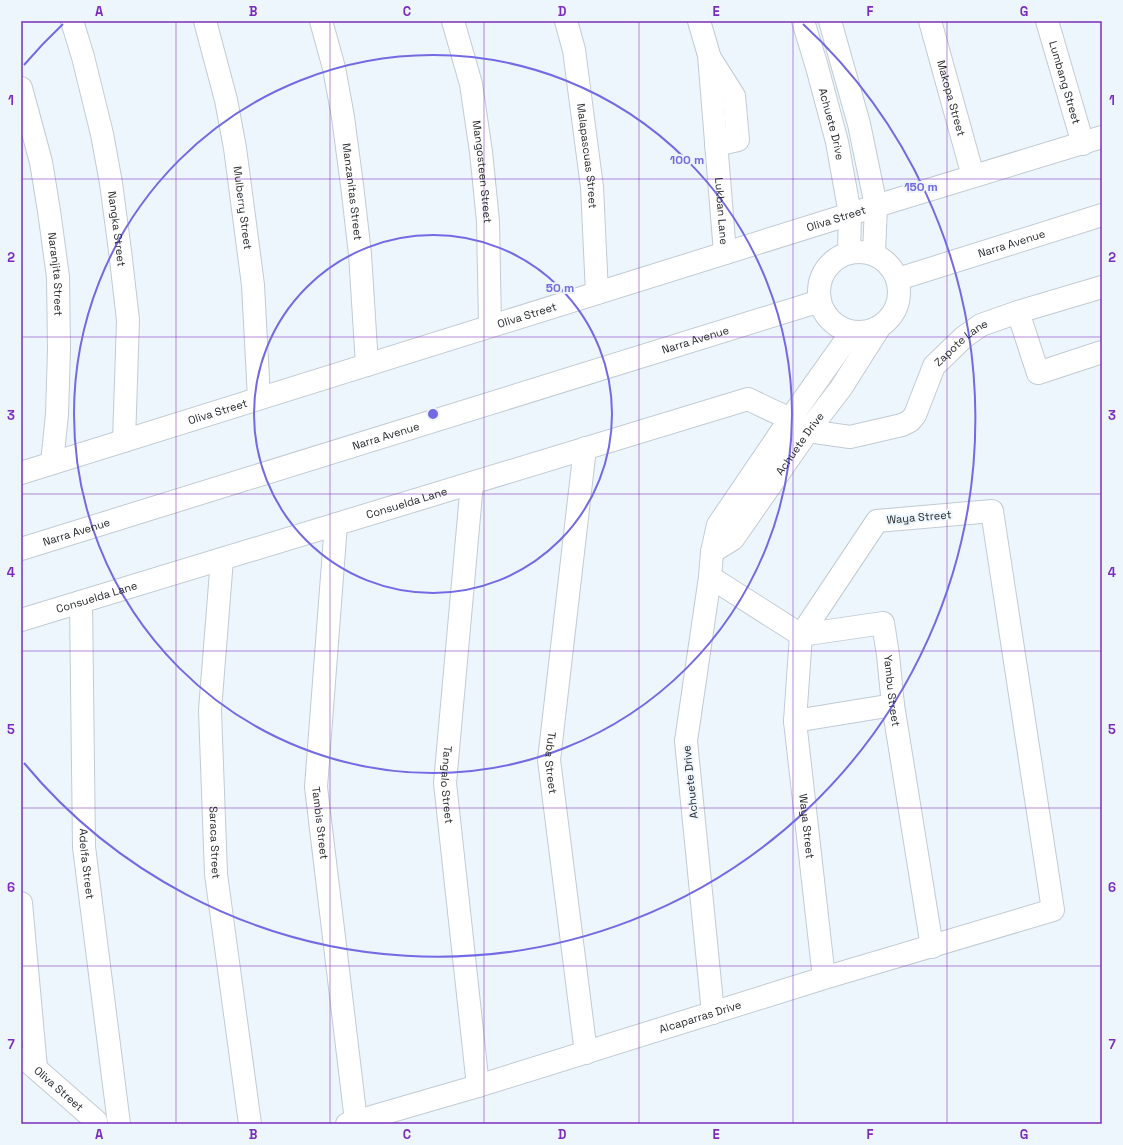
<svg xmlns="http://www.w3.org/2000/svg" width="1123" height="1145" font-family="'Space Grotesk',sans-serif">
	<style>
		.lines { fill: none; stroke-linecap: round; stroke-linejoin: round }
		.minor-casing { stroke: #c2cbd3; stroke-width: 24 }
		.minor { stroke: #fff; stroke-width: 22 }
		.grid { fill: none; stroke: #7b2cbf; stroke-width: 1; stroke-opacity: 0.55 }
		.ring { fill: none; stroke: #736ae4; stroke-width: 2 }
		.labels { text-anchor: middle; stroke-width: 4; stroke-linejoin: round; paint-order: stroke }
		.street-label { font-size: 11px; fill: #25282b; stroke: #edf6fd }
		.centre { fill: #736ae4; stroke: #edf6fd; stroke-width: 2 }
		.ring-label { font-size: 12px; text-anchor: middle; font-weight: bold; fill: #736ae4; stroke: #edf6fd; stroke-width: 4; stroke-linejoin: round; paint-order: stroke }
		.neatline { fill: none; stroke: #7b2cbf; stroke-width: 1.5 }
		.grid-label { font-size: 13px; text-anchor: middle; font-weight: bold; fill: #7b2cbf }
	</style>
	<rect width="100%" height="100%" fill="#edf6fd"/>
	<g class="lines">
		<g class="minor-casing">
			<g id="minor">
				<path id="s1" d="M72,21L83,57L102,134L111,183L120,251L128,320L124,441"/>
				<path id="s2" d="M205,21L226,100L235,148L253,285L259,398"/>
				<path id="s3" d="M321,21L334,68L343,117L352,185L360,254L367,365"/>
				<path id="s4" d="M453,21L471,84L481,152L488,221L490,326"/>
				<path id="s5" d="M566,21L574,50L592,187L597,293"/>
				<path id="s6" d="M699,21L709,55L725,253"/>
				<path id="s7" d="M803,21L817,67L837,142L850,214L849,253"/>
				<path d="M830,21L859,124L876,206L874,253"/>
				<path id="s8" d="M930,21L973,176"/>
				<path id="s9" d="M1047,21L1083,144"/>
				<path d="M710,58L734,96L738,140L716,145"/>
				<path id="s10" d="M21,88L41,162L49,211L58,277L59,349L57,414L52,463"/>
				<circle cx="859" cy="292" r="40"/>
				<path id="s11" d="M898,279L1102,215"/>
				<path d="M1018,312L1038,373L1102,352"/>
				<path id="s12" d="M585,448L549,760L586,1053"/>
				<path id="s13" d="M21,473L876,206L1102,137"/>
				<path id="s14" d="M472,483L445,783L478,1086"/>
				<path id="s15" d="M336,524L316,787L356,1121"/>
				<path id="s16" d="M21,549L820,301"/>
				<path id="s17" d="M712,552L733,539L808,431L841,388L879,328"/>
				<path id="s18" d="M222,559L210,710L216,874L250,1124"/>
				<path id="s19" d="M710,577L801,635L883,623L888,655L893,705L932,947"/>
				<path id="s20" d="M81,602L84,847L119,1124"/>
				<path id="s21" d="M21,620L748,399L790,419L808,431L850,437L902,425L910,421L915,415L934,366L964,337L981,325L1018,312L1102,287"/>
				<path d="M795,721L893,705"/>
				<path d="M21,903L36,1068"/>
				<path d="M713,1013L686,741L710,577L712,552L718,525L790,419L851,333"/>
				<path id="s22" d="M25,1059L96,1121"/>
				<path id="s23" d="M347,1124L478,1086L824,978L1053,910L992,511L877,521L801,635L795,721L824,978"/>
			</g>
		</g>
		<use href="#minor" class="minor"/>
	</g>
	<path class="grid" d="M176,21V1124M330,21V1124M484,21V1124M639,21V1124M793,21V1124M947,21V1124M21,179H1102M21,337H1102M21,494H1102M21,651H1102M21,808H1102M21,966H1102"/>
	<g class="ring">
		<circle cx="433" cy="414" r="179"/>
		<circle cx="433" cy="414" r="359"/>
		<path d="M24 65A538 538 0 0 1 63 24M803 24A538 538 0 1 1 24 763"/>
	</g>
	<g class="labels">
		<g class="street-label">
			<text dy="4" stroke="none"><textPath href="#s9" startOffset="64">Lumbang Street</textPath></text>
			<text dy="4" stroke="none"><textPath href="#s8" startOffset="80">Makopa Street</textPath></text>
			<text dy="4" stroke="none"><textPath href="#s7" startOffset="107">Achuete Drive</textPath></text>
			<text dy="4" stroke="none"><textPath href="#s5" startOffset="137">Malapascuas Street</textPath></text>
			<text dy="4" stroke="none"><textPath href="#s4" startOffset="154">Mangosteen Street</textPath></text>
			<text dy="4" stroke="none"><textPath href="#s3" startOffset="174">Manzanitas Street</textPath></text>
			<text dy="4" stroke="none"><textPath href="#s2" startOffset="191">Mulberry Street</textPath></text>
			<text dy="4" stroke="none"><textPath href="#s6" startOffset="192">Lukban Lane</textPath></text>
			<text dy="4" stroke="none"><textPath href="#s13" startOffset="854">Oliva Street</textPath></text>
			<text dy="4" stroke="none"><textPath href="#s1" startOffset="213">Nangka Street</textPath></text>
			<text dy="4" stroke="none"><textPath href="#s11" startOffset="119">Narra Avenue</textPath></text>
			<text dy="4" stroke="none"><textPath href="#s10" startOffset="190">Naranjita Street</textPath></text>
			<text dy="4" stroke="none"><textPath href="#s13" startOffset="530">Oliva Street</textPath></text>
			<text dy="4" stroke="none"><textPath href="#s16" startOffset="706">Narra Avenue</textPath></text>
			<text dy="4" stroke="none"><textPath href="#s21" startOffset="1029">Zapote Lane</textPath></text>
			<text dy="4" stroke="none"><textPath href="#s13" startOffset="206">Oliva Street</textPath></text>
			<text dy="4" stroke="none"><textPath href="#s16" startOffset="382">Narra Avenue</textPath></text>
			<text dy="4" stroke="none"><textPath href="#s17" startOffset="141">Achuete Drive</textPath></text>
			<text dy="4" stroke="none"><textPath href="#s21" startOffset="403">Consuelda Lane</textPath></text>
			<text transform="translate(919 517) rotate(-5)" y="4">Waya Street</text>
			<text dy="4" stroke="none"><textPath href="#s16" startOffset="58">Narra Avenue</textPath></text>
			<text dy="4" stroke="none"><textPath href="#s21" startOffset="79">Consuelda Lane</textPath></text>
			<text dy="4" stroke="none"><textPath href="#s19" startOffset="259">Yambu Street</textPath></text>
			<text dy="4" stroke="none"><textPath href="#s12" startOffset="317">Tuba Street</textPath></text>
			<text transform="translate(690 782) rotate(-96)" y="4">Achuete Drive</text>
			<text dy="4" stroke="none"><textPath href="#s14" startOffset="303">Tangalo Street</textPath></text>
			<text dy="4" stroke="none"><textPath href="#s15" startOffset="300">Tambis Street</textPath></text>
			<text dy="4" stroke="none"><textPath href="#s23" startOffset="1586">Waya Street</textPath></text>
			<text dy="4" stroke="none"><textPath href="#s18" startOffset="284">Saraca Street</textPath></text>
			<text dy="4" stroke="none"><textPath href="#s20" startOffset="262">Adelfa Street</textPath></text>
			<text dy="4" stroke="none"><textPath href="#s23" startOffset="369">Alcaparras Drive</textPath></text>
			<text dy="4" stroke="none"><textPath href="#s22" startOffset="45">Oliva Street</textPath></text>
		</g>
	</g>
	<circle cx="433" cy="414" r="6" class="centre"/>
	<g class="ring-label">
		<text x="687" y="164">100 m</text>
		<text x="921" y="191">150 m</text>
		<text x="560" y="292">50 m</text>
	</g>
	<rect width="1123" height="1145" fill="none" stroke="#edf6fd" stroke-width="44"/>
	<rect x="22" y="22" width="1079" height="1101" class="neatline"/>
	<g class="grid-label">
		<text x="99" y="16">A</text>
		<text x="253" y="16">B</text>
		<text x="407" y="16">C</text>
		<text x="562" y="16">D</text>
		<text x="716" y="16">E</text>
		<text x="870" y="16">F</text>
		<text x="1024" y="16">G</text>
		<text x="11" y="105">1</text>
		<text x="1112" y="105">1</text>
		<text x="11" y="262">2</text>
		<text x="1112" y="262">2</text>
		<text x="11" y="420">3</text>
		<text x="1112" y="420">3</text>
		<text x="11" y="577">4</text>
		<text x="1112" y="577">4</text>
		<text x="11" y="734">5</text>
		<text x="1112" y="734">5</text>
		<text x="11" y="892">6</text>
		<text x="1112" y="892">6</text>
		<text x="11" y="1049">7</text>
		<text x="1112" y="1049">7</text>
		<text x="99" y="1139">A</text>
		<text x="253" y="1139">B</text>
		<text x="407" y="1139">C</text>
		<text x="562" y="1139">D</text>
		<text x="716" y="1139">E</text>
		<text x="870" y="1139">F</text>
		<text x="1024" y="1139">G</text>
	</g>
</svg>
